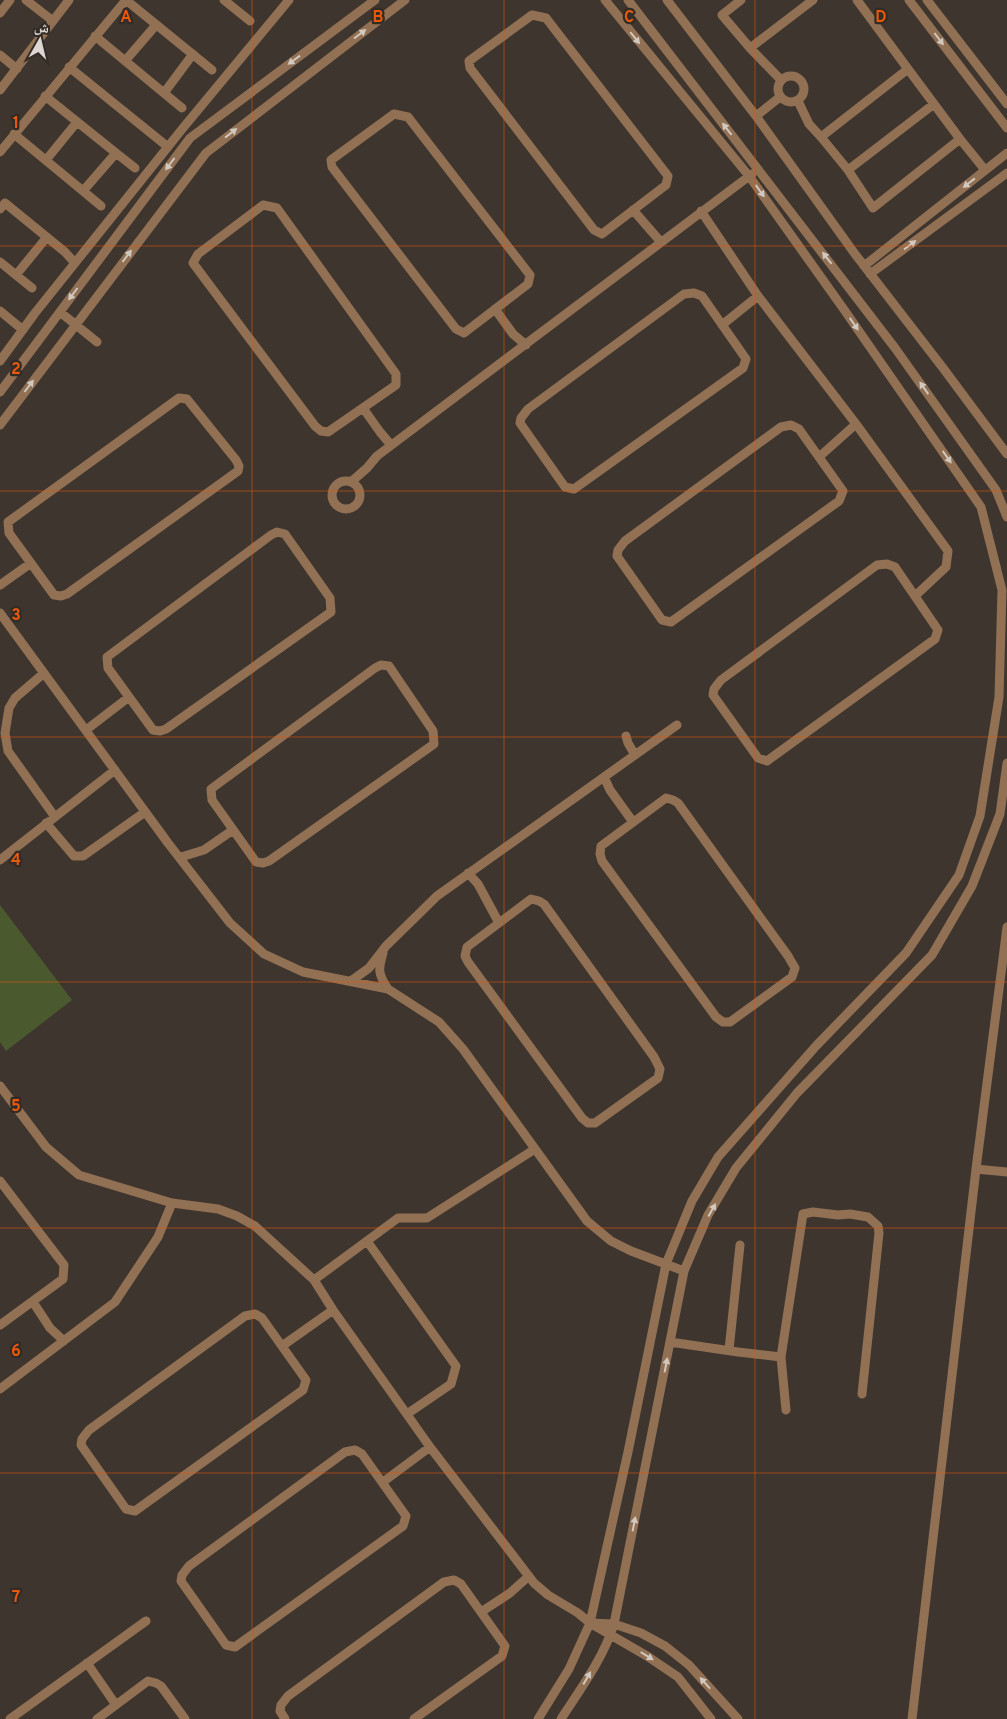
<svg xmlns="http://www.w3.org/2000/svg" width="1007" height="1719" font-family="Overpass,'Noto Naskh Arabic',sans-serif">
	<style>
		.green { fill: #4a5a2e }
		.lines { fill: none; stroke-linecap: round; stroke-linejoin: round }
		.minor { stroke: #917053; stroke-width: 9 }
		.oneway { fill: #d1c8c0 }
		.grid { fill: none; stroke: #e8590c; stroke-width: 1; stroke-opacity: 0.55 }
		.grid-label { font-size: 16px; text-anchor: middle; font-weight: bold; fill: #e8590c; stroke: #332b25; stroke-width: 4.5; stroke-linejoin: round; paint-order: stroke }
	</style>
	<rect width="100%" height="100%" fill="#3e352e"/>
	<path class="green" d="M0,905L72,1000L6,1051L0,1042Z"/>
	<g class="lines">
		<path class="minor" d="M26,0L53,21
			M126,0L212,70
			M224,0L250,21
			M628,0L895,348L996,490L1007,517
			M667,0L756,116L855,254L943,368L1007,454
			M741,0L722,15L750,48L781,80
			M909,0L1007,128
			M927,0L1007,104
			M0,13L10,0
			M532,15L546,18L668,176L666,185L602,234L594,230L470,68L469,61Z
			M95,36L182,108
			M750,48L813,0
			M0,55L17,69
			M125,61L156,25
			M69,67L168,147
			M778 89a13 13 0 1 1 26 0a13 13 0 1 1-26 0Z
			M0,90L69,0
			M164,93L193,54
			M798,101L809,124L821,137L908,69L857,0
			M394,114L408,117L530,275L528,284L464,333L456,329L332,167L331,160Z
			M756,116L780,97
			M14,134L83,191L116,153L45,96
			M821,137L848,170L873,208L960,139L908,69
			M960,139L985,170
			M0,152L126,0
			M116,153L135,168
			M46,160L77,122
			M848,170L934,104
			M83,191L101,206
			M263,205L277,208L396,374V385L328,432L321,431L315,426L193,263L198,254Z
			M0,209L5,203L65,252L75,263
			M633,210L660,241
			M701,211L758,296L856,424L948,551L946,567L915,596
			M0,262L32,288
			M864,266L1007,153
			M870,274L1007,173
			M16,275L47,237
			M694,293L702,296L746,359L743,368L574,489L565,487L520,423L521,418L528,409L684,294Z
			M495,309L513,334L526,345
			M0,311L23,330
			M60,312L97,342
			M722,325L758,296
			M0,361L35,313L183,128L289,0
			M0,392L190,138L375,0
			M179,398L187,399L236,460L239,466L238,471L67,594L61,596L54,595L9,533L8,522Z
			M363,408L380,432L391,445
			M0,425L206,153L405,0
			M791,425L799,429L843,491L839,501L671,622L662,620L617,556L618,550L625,541L781,427Z
			M819,457L856,424
			M332 495a14 14 0 1 1 28 0a14 14 0 1 1-28 0Z
			M351,482L367,468L377,456L752,174
			M277,532L285,534L330,598L331,612L166,729L160,731L153,730L108,668L107,657L271,535Z
			M887,564L895,567L938,630L935,639L767,761L758,758L713,695L714,689L721,680L877,565Z
			M0,585L31,563
			M0,613L168,843L230,923L264,954L303,972L388,989L439,1022L463,1049L587,1221L611,1241L631,1251L684,1271
			M381,665L389,666L433,731L434,744L269,861L263,863L256,862L212,800L211,789L375,668Z
			M44,673L15,698L9,708L5,733L8,751L55,817
			M86,730L129,697
			M626,736L628,743L635,755
			M604,777L610,790L633,822
			M666,798L673,800L678,803L788,956L795,968L792,977L730,1022H723L716,1017L602,861L600,854L601,846Z
			M46,823L74,856H83L145,812
			M181,857L204,850L233,830
			M0,860L115,770
			M468,873L478,884L499,923
			M531,899L539,901L544,904L654,1057L660,1069L658,1078L595,1123H588L582,1118L468,962L465,956L467,947Z
			M383,953C378,970 378,974 388,989
			M351,981L369,968L386,946L437,896L677,725
			M0,1086L46,1147L79,1175L172,1203L218,1209L237,1216L255,1226L314,1280L333,1310L430,1447L534,1583L548,1595L578,1613L590,1623L647,1656L678,1677L711,1719
			M976,1169L1007,1172
			M0,1181L64,1265L63,1279L0,1325
			M367,1241L456,1366L451,1384L407,1414
			M314,1280L398,1218H427L535,1149
			M33,1302L50,1328L64,1341
			M255,1314L262,1318L306,1380L303,1390L135,1511L126,1509L81,1445L82,1439L89,1430L245,1316Z
			M670,1342L738,1352L781,1357
			M282,1346L333,1310
			M729,1350L740,1245
			M0,1389L115,1302L158,1237L172,1203
			M786,1410L781,1357L803,1214L813,1212L838,1215L850,1214L868,1217L878,1226L879,1233L862,1394
			M355,1450L362,1454L406,1516L403,1526L235,1647L226,1645L181,1581L182,1575L189,1566L345,1452Z
			M383,1482L430,1447
			M481,1612L510,1593L529,1576
			M590,1623L614,1624L641,1633L665,1646L689,1665L738,1719
			M87,1663L116,1705
			M10,1719L146,1621
			M97,1719L148,1681L156,1683L161,1686L185,1719
			M285,1719L280,1711L281,1705L288,1696L444,1582L454,1580L461,1584L505,1646L502,1656L414,1719
			M538,1719L569,1669L590,1623L628,1452L666,1264L692,1201L718,1157L816,1046L906,953L959,875L980,816L999,697L1002,590L981,507L845,311L749,176L605,0
			M561,1719C580,1690 604,1657 614,1624L684,1271L708,1215L736,1168L797,1093L932,955L972,886L1000,814L1007,763
			M912,1719L976,1169L1007,927"/>
	</g>
	<defs><path id="oneway-solid" d="M-6-.8H1V-3.2L6.5 0L1 3.2V.8H-6Z" transform="scale(1.25)"/></defs>
	<g class="oneway">
		<use href="#oneway-solid" transform="translate(360 34) rotate(-37)"/>
		<use href="#oneway-solid" transform="translate(635 38) rotate(51)"/>
		<use href="#oneway-solid" transform="translate(939 39) rotate(53)"/>
		<use href="#oneway-solid" transform="translate(294 60) rotate(144)"/>
		<use href="#oneway-solid" transform="translate(727 129) rotate(-128)"/>
		<use href="#oneway-solid" transform="translate(231 133) rotate(-38)"/>
		<use href="#oneway-solid" transform="translate(170 164) rotate(127)"/>
		<use href="#oneway-solid" transform="translate(969 183) rotate(142)"/>
		<use href="#oneway-solid" transform="translate(760 191) rotate(54)"/>
		<use href="#oneway-solid" transform="translate(910 245) rotate(-37)"/>
		<use href="#oneway-solid" transform="translate(127 256) rotate(-53)"/>
		<use href="#oneway-solid" transform="translate(827 258) rotate(-128)"/>
		<use href="#oneway-solid" transform="translate(73 294) rotate(127)"/>
		<use href="#oneway-solid" transform="translate(854 324) rotate(55)"/>
		<use href="#oneway-solid" transform="translate(29 386) rotate(-53)"/>
		<use href="#oneway-solid" transform="translate(924 388) rotate(-125)"/>
		<use href="#oneway-solid" transform="translate(947 457) rotate(55)"/>
		<use href="#oneway-solid" transform="translate(712 1210) rotate(-61)"/>
		<use href="#oneway-solid" transform="translate(666 1365) rotate(-79)"/>
		<use href="#oneway-solid" transform="translate(634 1524) rotate(-79)"/>
		<use href="#oneway-solid" transform="translate(647 1656) rotate(32)"/>
		<use href="#oneway-solid" transform="translate(587 1678) rotate(-60)"/>
		<use href="#oneway-solid" transform="translate(705 1683) rotate(-132)"/>
	</g>
	<path class="grid" d="M252,0V1719M504,0V1719M755,0V1719M0,246H1007M0,491H1007M0,737H1007M0,982H1007M0,1228H1007M0,1473H1007"/>
	<g class="grid-label">
		<text x="126" y="22">A</text>
		<text x="378" y="22">B</text>
		<text x="629" y="22">C</text>
		<text x="881" y="22">D</text>
		<text x="16" y="128">1</text>
		<text x="16" y="374">2</text>
		<text x="16" y="620">3</text>
		<text x="16" y="865">4</text>
		<text x="16" y="1111">5</text>
		<text x="16" y="1356">6</text>
		<text x="16" y="1602">7</text>
	</g>
	<g transform="translate(40 40) rotate(8)" stroke="#332b25" stroke-width="4" paint-order="stroke">
	<path d="M0-4L9 19L0 12L-9 19Z" fill="#dcd7d3"/>
	<text y="-8" font-size="14" font-weight="bold" text-anchor="middle" fill="#dcd7d3">ش</text>
	</g>
</svg>
